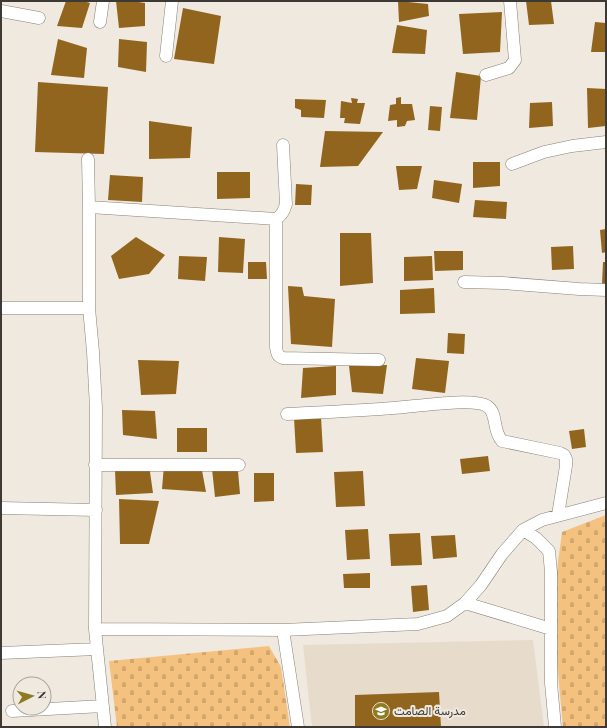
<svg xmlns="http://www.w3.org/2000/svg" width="607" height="728" font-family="'Playfair Display',Vazirmatn,serif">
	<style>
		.built { fill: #e7dbcb }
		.cemetery { fill: url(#cemetery-stones) }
		.building { fill: #91651e }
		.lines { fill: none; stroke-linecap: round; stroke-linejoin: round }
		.minor-casing { stroke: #878078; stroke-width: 13 }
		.minor { stroke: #fff; stroke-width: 12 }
		.labels { text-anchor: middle; stroke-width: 4; stroke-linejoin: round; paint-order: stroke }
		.poi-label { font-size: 12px; fill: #3d3a36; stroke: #f0e9df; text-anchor: start }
	</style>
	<defs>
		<pattern id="cemetery-stones" width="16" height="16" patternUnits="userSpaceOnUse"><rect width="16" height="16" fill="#f4c27e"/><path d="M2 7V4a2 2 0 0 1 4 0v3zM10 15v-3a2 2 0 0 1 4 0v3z" fill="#d2a76e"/></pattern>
	</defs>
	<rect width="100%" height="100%" fill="#f0e9df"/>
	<path class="built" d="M533,640L544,727H312L303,645Z"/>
	<path class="cemetery" d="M606,515V727H563L552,608L562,532Z
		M269,646L281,667L290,727H117L109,661Z"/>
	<path class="building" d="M66,1H83L90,3L82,28L57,26Z
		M116,1H132L145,3V26L119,28Z
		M398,1L428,4L429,16L399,22Z
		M526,1H551L554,24L529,25Z
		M183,8L221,16L214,64L174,59Z
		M502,12L500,52L463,54L459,14Z
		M595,22L606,23V52H591Z
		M397,25L427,30L425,54L392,53Z
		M58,39L87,48L84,78L51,75Z
		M119,39L147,42L146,72L118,67Z
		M456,72L481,76L477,120L450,118Z
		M38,82L108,87L104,154L35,152Z
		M587,88L606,89V126L588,128Z
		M401,97V104H412L415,120L407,121L405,126L397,127V120L388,121L390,105L396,104V98Z
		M351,98L358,99L357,103H365L360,124L344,123L345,118H340L341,101L352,103Z
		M295,99L326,100L324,118L301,117V110L295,108Z
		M552,102L553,126L529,128L530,103Z
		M430,106L442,107L440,131L428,130Z
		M149,121L192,127L190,158L149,159Z
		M325,131L383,132L358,166L320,167Z
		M473,162H500V186L473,188Z
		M396,166H422L417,189L399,190Z
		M217,172H250V198L217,199Z
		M110,175L143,177L142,202L108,200Z
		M434,180L462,184L459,203L432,198Z
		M296,184L312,185L311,205H295Z
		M475,200L507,202L506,219L473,217Z
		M606,229V252L602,253L600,230Z
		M340,233H371L373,283L340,286Z
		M136,237L165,255L149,274L119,279L111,256Z
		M219,237L245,239L243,273L218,272Z
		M573,246L574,269L552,270L551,247Z
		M434,251H463V270L435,271Z
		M179,256L207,257L205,281L178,279Z
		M432,256L433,280L404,281V257Z
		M248,262H266L267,279H248Z
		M603,262H606V284H602Z
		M288,286L302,287L304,296L335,299L332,347L291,344Z
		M434,288L435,313L400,314V290Z
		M448,333L465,334L464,354L447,353Z
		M416,358L449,361L445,393L412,389Z
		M138,360L179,361L176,394L141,395Z
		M387,365L383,394L352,392L349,366Z
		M336,366V395L301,398L303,368Z
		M122,410L155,411L157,439L123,435Z
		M321,417L323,452L296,453L294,418Z
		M177,428H207V452H177Z
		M584,429L586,447L572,449L569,431Z
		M488,456L490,471L462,474L460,459Z
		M149,465L153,493L116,495L115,470Z
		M164,465H201L206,492L162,489Z
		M212,469L238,471L240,494L215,497Z
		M363,471L365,506L336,507L334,472Z
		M254,473H274V501L254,502Z
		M119,499L159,501L149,544H120Z
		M368,529L370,559L347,560L345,530Z
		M420,533L422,565L391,566L389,534Z
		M455,535L457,557L433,559L431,536Z
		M370,573V588H344L343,574Z
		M427,585L429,610L413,612L411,586Z
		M439,692L441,727H355V695Z"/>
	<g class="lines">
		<g class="minor-casing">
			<path id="minor" d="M1,11L39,18
				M100,22L103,1
				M166,56L172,1
				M486,75L509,68L515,60L510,1
				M88,159L89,207V308L93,352L96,408L95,629L105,727
				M512,164L544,152L572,146L606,142
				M89,207L276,219C282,215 284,211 286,204L283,145
				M276,219V347C277,353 277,356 283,358L379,360
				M464,282L503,283L579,289L606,290
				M1,308H89
				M287,414C322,412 358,411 393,408C413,407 472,397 487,406C498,413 492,430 502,441L560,453L564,455L566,459V466L558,515
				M95,465H239
				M1,508L96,510
				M523,530L536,538L549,551L551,572V683L555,727
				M465,603L551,629
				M95,629L283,630L418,624L447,616L465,603L481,585L502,554L523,530L542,520L606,503
				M283,630L298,727
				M1,653L97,649
				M12,711L103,706"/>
		</g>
		<use href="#minor" class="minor"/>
	</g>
	<defs>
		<g id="school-disc" transform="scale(0.9)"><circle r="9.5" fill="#8e7b21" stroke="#f0e9df"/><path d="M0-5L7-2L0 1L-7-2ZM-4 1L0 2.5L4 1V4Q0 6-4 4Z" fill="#fff"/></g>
	</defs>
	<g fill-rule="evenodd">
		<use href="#school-disc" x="381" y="711"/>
	</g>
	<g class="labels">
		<g class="poi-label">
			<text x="394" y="715">مدرسة الصامت</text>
		</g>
	</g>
	<rect width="607" height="728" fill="none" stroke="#3d3a36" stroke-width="4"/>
	<g transform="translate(32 696) rotate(84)"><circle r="19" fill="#f0e9df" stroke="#a8a39b"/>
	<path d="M0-3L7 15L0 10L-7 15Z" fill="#8e7b21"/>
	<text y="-6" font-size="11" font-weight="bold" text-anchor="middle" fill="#3d3a36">N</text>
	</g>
</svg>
